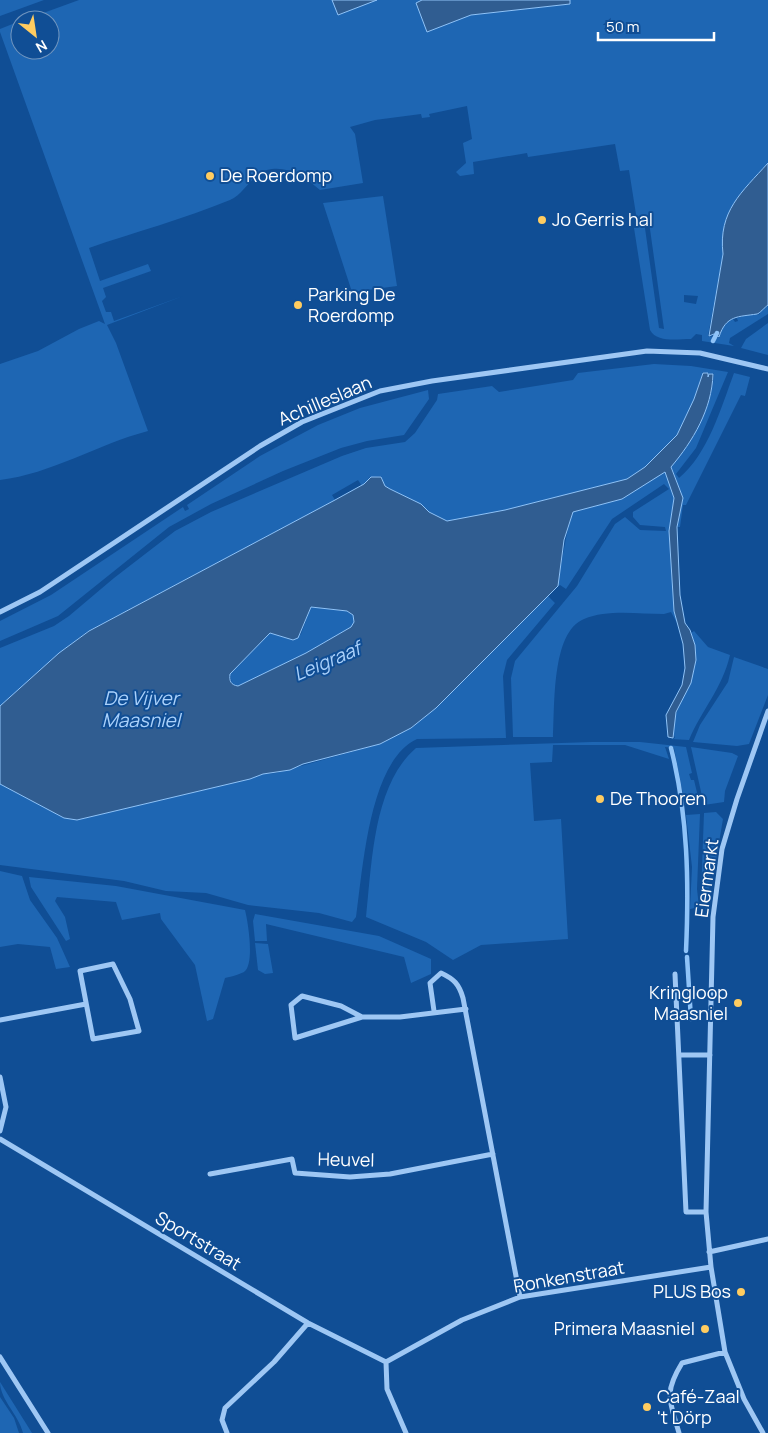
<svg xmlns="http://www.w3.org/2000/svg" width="768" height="1433" font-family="Manrope,sans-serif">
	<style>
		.green { fill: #1e66b3; fill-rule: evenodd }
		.water { fill: #305d91; stroke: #8fc3f8; fill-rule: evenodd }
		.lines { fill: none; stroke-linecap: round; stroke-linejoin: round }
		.stream { stroke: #8fc3f8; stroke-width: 4.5 }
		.street { stroke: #9ec7f4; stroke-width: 5 }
		.poi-dot { fill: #ffcc60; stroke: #104e95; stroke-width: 2 }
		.labels { text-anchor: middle; stroke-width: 4; stroke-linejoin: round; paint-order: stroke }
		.poi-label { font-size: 18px; fill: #fff; stroke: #104e95; text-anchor: start }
		.street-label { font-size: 18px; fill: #fff; stroke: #104e95 }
		.water-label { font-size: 19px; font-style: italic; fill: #aad1fb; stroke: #104e95 }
	</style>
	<rect width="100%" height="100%" fill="#104e95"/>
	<path class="green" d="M0,0H44L0,16Z
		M79,0H768V163C742,192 718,212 723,254L708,336L719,338C722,328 723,322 733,319L735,322L738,321L737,318L756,312L757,315L760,314L759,311L768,305V314L730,338L729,343L734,346L702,341V335L696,334L691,339C678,339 657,343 650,330L634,228L638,227L629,170L620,171L615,144L528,157L527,153L473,162L474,174L460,176L456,172L466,163L463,143L472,139L467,106L429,114L430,117L422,118L421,114L375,120L350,127L355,134L363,183L320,190C306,178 291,167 272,169C252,171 246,193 230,200C184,219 135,232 89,248L100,281L148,264L151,271L103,288L106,297L102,301L106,312H111L114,321L183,296L107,325L116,343L148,431C98,444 51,474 0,480V364L38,351L79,329L99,321L105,324L0,32V29L20,21V50H50V20H24ZM644,221L649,222L664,329L659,328ZM684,295L698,296L696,304L684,302Z
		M383,196L397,286L352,292L323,203Z
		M768,323V355L741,348L746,339Z
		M654,364L691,366L728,372L696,448L676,474L679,478C708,454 721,408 734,373L750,377L745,396L741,395L686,505H683L680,527H677L683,498L671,466C693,442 712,408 714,374L703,372L694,399L677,435L645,467L627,479L505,510L447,521L429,512L421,504L390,489L385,486L381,476L370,477L362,486L358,480L332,495L335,500L88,631L59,653L0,706V648L54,626L69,616L114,578L175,531L211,512L342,456L366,448L405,442L415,433L437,400L438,394L492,386L499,392L573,380L578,373Z
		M428,390L429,399L404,435L367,441L341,448L283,471L211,504L169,527L58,616L0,641V621L51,595L183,507L185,511L189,509L187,505L260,456L318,425L360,408Z
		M665,471L674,498L669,531L674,611L677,623L671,612L664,614C639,614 607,609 584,619C551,632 555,707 553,737H513L511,678L515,661L577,586L615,524L625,517L640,530L666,531L665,527L640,525L633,517V512L669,489L664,484L612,519L566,589L560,585L558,586V582C563,558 565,535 573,512L622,499Z
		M548,596L555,603L507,660L503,676L506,738L417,739C369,761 363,869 356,917L352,922L319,913L248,905L206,893L166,891L124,881L0,865V784L64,818L77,820L250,779L263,774L276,773L380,744L411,728L436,708Z
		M311,607L347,611L353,615L354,622L351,627L306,653L238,686L232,684L230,674L270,633L292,640L301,634Z
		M694,631L708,647L730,655C722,689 702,709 689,740L671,739L675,738C663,712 710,679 691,633Z
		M734,657L768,669V695L749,744L737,746L693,742L700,725L728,682Z
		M592,742H640L686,747L692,773L689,774L691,780H694L700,805H685L674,748L665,747L669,759L625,745H553L552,762L530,763L534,821L561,819L568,939L481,945L453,960L426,942L366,917C372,863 373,785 416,748Z
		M691,747L732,753L738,756L725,791L724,802L704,805Z
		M716,812L723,819L716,860L711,861L708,911H706L701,894L704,813Z
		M700,814L697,889L699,907L690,909L692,867L686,815Z
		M0,871L22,876L30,900L57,938L70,967L56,969L50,947L18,944L0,947Z
		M29,877L116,886L245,910C248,922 255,964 244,972C238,975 230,977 225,978L213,1019L207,1021L195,965L161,919L160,913L122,920L116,902L57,897L55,901L65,917L70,939L66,941L31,887Z
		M255,914L379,936L431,959V974L411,983L404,957L266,924L267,941H255L253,921Z
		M255,943L268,944L273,973L265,974L258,970Z
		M0,1382L32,1433H23C19,1415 0,1400 0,1382Z
		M0,1397L14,1418L19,1433H0Z"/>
	<path class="water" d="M332,0H377L338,15Z
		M422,0H570V4L471,15L427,32L416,3Z
		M768,163V305C765,307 759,314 757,314C738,317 726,315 719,337L714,334L709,336L723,254C718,211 742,192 768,163Z
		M703,373H708V377L709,374H713C712,409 693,441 671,467L683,498L677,527L680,595L685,623L690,630L695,645L696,660L691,683L676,712L673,738L668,737L666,715L682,685L685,668L683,644L674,611L669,531L674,498L665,472L622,499L573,512L564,540L558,586L436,708L411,728L380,744L303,764L290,770L263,774L250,779L77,820L64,818L0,784V706L59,653L89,631L335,500L364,484L371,477H381L385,486L390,489L421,504L429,512L447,521L505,510L627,479L645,467L677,435L694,399ZM311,607L347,611L353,615L354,622L351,627L306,653L238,686C231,685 229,681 230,674L270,633L293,640L298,638Z"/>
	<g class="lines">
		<path class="stream" d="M713,341L717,333
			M671,748C688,815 689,883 686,951
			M687,957L691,1019"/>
		<path class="street" d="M0,612L40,592L260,446L302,422L380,391L432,381L647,351L700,353L768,369
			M113,964L130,999L139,1031L93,1039L80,971Z
			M675,974L686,1212H706
			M434,1011L430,983L441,973C454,979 459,984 463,998L520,1297
			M362,1017L341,1006L302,996L291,1005L295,1038L362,1017H400L466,1009
			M0,1020L86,1004
			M680,1055H710
			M0,1077L6,1107L0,1131
			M0,1139L308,1323L386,1362
			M210,1174L292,1159L295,1173L350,1177L390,1174L493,1154
			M709,1252L768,1239
			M0,1357L48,1433
			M386,1362L462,1320L520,1297L711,1267
			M386,1362L387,1389L406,1433
			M227,1433L222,1420L225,1408L274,1362L308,1323
			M679,1433C670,1401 663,1394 682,1363L725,1352
			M763,1433L744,1399L725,1352L711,1267L706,1212L713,917L722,849L737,799L768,711"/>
	</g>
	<g class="poi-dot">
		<circle cx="210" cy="176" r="5"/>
		<circle cx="542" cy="220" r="5"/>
		<circle cx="298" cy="305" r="5"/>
		<circle cx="600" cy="799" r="5"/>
		<circle cx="738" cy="1003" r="5"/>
		<circle cx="741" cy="1292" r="5"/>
		<circle cx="705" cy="1329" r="5"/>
		<circle cx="647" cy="1407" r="5"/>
	</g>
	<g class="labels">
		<g class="poi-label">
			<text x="220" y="182">De Roerdomp</text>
			<text x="552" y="226">Jo Gerris hal</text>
			<text x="308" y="301">Parking De<tspan x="308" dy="21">Roerdomp</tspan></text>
			<text x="610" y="805">De Thooren</text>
			<text x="728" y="999" text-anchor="end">Kringloop<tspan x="728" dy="21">Maasniel</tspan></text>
			<text x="731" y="1298" text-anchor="end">PLUS Bos</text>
			<text x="695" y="1335" text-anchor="end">Primera Maasniel</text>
			<text x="657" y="1403">Café-Zaal<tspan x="657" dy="21">'t Dörp</tspan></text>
		</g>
		<g class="street-label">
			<text transform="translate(325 401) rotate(-23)" y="6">Achilleslaan</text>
			<text transform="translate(707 878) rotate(-82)" y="6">Eiermarkt</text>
			<text transform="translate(346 1160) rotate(1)" y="6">Heuvel</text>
			<text transform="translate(198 1241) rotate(31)" y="6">Sportstraat</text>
			<text transform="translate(569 1277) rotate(-10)" y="6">Ronkenstraat</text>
		</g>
		<g class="water-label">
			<text transform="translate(327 661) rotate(-23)" y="7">Leigraaf</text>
			<text x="141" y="705">De Vijver<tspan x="141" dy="22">Maasniel</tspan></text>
		</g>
	</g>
	<g transform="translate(35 35) rotate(150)"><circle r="24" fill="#104e95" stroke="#7095bf"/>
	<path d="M0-4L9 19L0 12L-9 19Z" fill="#ffcc60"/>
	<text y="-8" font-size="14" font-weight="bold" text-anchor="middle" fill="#ffffff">N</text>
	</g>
	<path d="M598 32v8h116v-8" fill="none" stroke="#ffffff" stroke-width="2.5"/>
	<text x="606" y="32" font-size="15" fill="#ffffff" stroke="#104e95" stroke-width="4" paint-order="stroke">50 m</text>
</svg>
